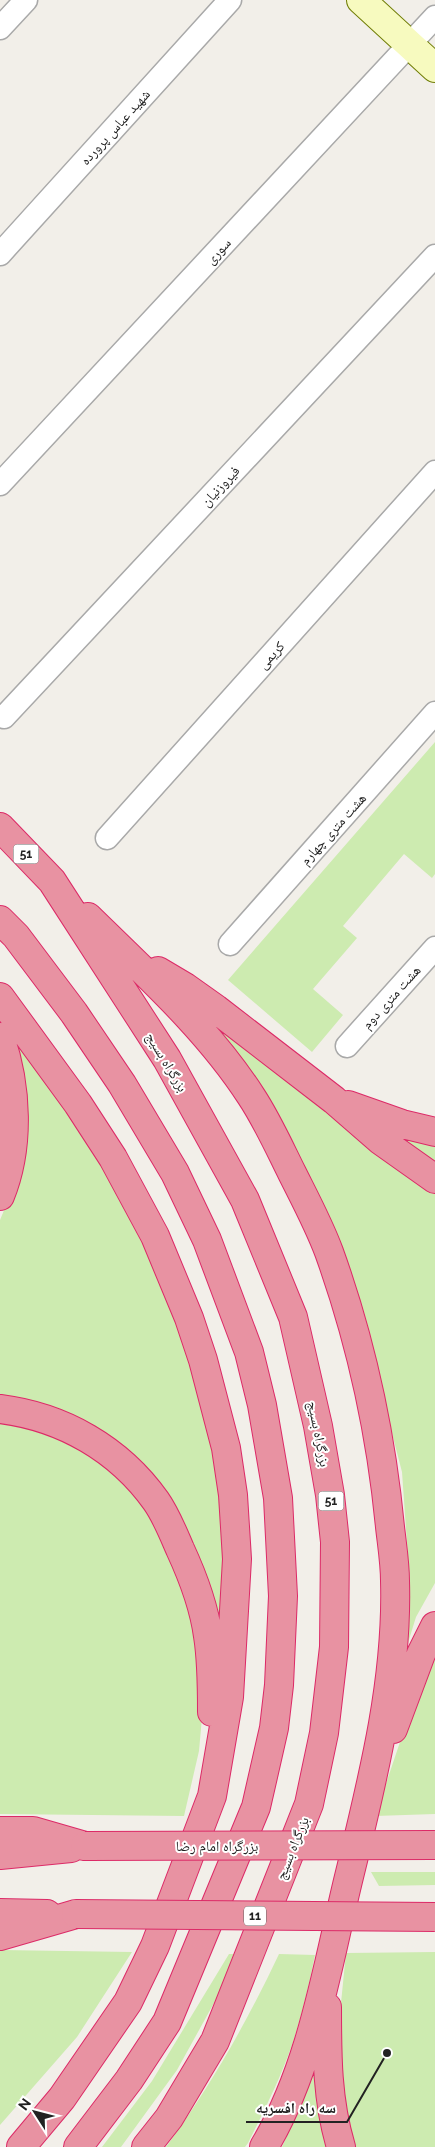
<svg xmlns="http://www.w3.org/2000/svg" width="435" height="2147" font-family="Raleway,'Noto Naskh Arabic',sans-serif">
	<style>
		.grass { fill: #cdebb0 }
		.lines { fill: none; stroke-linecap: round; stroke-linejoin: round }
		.street-casing { stroke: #a9a9a9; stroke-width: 25 }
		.secondary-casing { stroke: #707d05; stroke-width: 30 }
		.highway-casing { stroke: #dc2a67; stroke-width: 30 }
		.street { stroke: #fff; stroke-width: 22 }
		.secondary { stroke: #f7fabf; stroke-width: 28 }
		.highway { stroke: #e892a2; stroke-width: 28 }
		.highway-bridge-casing { stroke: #dc2a67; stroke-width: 30; stroke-linecap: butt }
		.highway-bridge { stroke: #e892a2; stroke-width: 28 }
		.labels { text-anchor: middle; stroke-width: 4; stroke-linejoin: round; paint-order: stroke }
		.shield { fill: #fff; stroke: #646464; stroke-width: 1 }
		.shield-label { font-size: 12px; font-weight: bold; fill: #222 }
		.street-label { font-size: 14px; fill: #222; stroke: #fff }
		.leader { fill: none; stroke: #222; stroke-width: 2 }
		.callout-dot { fill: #222; stroke: #fff; stroke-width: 2 }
		.callout-label { font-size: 15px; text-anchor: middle; font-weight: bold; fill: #222; stroke: #fff; stroke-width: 4; stroke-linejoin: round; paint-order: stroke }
	</style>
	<rect width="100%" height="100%" fill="#f2efe9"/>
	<path class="grass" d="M435,742V874L432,878L404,854L343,926L357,938L313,989L343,1015L312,1052L228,980Z
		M0,1010L127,1201L189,1345L223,1490V1658L169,1504L0,1400V1220L12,1191L24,1137Z
		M202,1015L435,1189V1583L416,1617L408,1643L410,1585L402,1472L368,1340Z
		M389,1130L435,1142V1167Z
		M0,1420L26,1425L94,1453L147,1508L170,1552L195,1627L203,1706L199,1751L184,1816L0,1814Z
		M435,1654V1814L375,1816L420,1683Z
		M371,1872H435V1885L379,1886Z
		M0,1950L132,1952L77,2037L0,2125Z
		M435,1952V2147H351L341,2094L339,2023L346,1953Z
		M229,1954H241L177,2070L121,2147H102L152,2081Z
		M279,1954L315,1955C309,1985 302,2015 292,2045C280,2079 264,2111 248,2143L245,2147H166C210,2087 247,2022 279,1954Z
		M319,2036L329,2147H282L304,2098Z"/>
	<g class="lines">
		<g class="street-casing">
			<path id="street" d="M0,28L26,0
				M0,254L230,0
				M0,484L435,17
				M4,717L435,256
				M107,838L435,472
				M230,944L435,713
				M347,1046L435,948"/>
		</g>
		<g class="secondary-casing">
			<path id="secondary" d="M361,0L435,68"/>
		</g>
		<g class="highway-casing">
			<path id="highway" d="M0,827L52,881L167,1059L245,1200L293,1317L318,1426L330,1495L335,1542L334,1647L324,1733L309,1804L215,2041L169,2118L146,2147
				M88,917C145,973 207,1028 251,1096C267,1120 279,1147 292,1173C305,1199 319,1225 329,1252C361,1341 381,1433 390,1527C392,1545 395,1563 395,1581C398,1683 371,1786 347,1885C326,1973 311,2068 264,2147
				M0,920L16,936L74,1013L122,1084L175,1173L207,1240L249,1352L262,1405L278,1498L283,1596L279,1685L274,1728L256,1807L167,2022L129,2080L78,2147
				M158,971L185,987L216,1009L334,1100L380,1140L435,1179
				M0,997L78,1104L113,1158L155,1236L189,1318L203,1360L226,1448L233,1495L237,1559L229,1697L212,1796L155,1946L128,2002L62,2098L21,2147
				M0,1037C17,1086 20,1147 0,1196
				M348,1105L402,1124L435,1132
				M0,1409C63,1417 119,1449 156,1501C166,1515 173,1533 180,1549C193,1577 204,1606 208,1636C212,1661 212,1687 212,1712
				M393,1729L421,1654L435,1626
				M0,1831H33L85,1846
				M0,1855L71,1848
				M0,1913L47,1914
				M0,1936L76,1914
				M327,2007C327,2055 327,2101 341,2147"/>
		</g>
		<use href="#street" class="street"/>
		<use href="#secondary" class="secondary"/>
		<use href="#highway" class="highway"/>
		<g class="highway-bridge-casing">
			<path id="highway-bridge" d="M85,1846L435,1845
				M76,1914L435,1917"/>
		</g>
		<use href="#highway-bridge" class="highway-bridge"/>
	</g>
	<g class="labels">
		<g class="shield">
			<rect x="13.5" y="844.5" width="25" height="19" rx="4"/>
			<rect x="318.5" y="1491.5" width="25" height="19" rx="4"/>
			<rect x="244" y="1906.5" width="22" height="19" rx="4"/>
		</g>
		<g class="shield-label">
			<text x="26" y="858">51</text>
			<text x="331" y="1505">51</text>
			<text x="255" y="1920">11</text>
		</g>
		<g class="street-label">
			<text transform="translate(115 127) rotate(-48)" y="5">شهید عباس پرورده</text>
			<text transform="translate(218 251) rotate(-47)" y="5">سوری</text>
			<text transform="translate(220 486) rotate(-47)" y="5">فیروزنیان</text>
			<text transform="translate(271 655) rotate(-48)" y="5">کریمی</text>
			<text transform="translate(333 829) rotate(-48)" y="5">هشت متری چهارم</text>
			<text transform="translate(391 997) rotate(-48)" y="5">هشت متری دوم</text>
			<text transform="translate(167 1062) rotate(59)" y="5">بزرگراه بسیج</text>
			<text transform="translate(319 1434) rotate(79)" y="5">بزرگراه بسیج</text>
			<text x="217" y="1851">بزرگراه امام رضا</text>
			<text transform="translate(292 1848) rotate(-68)" y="5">بزرگراه بسیج</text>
		</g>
	</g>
	<path class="leader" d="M387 2053L347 2122H246"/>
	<circle class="callout-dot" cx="387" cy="2053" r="5"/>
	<g class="callout-label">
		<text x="296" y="2113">سه راه افسریه</text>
	</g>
	<g transform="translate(35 2112) rotate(306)" stroke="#ffffff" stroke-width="4" paint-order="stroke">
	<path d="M0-4L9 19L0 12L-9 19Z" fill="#222222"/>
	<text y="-8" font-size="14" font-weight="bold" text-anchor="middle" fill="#222222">N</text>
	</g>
</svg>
